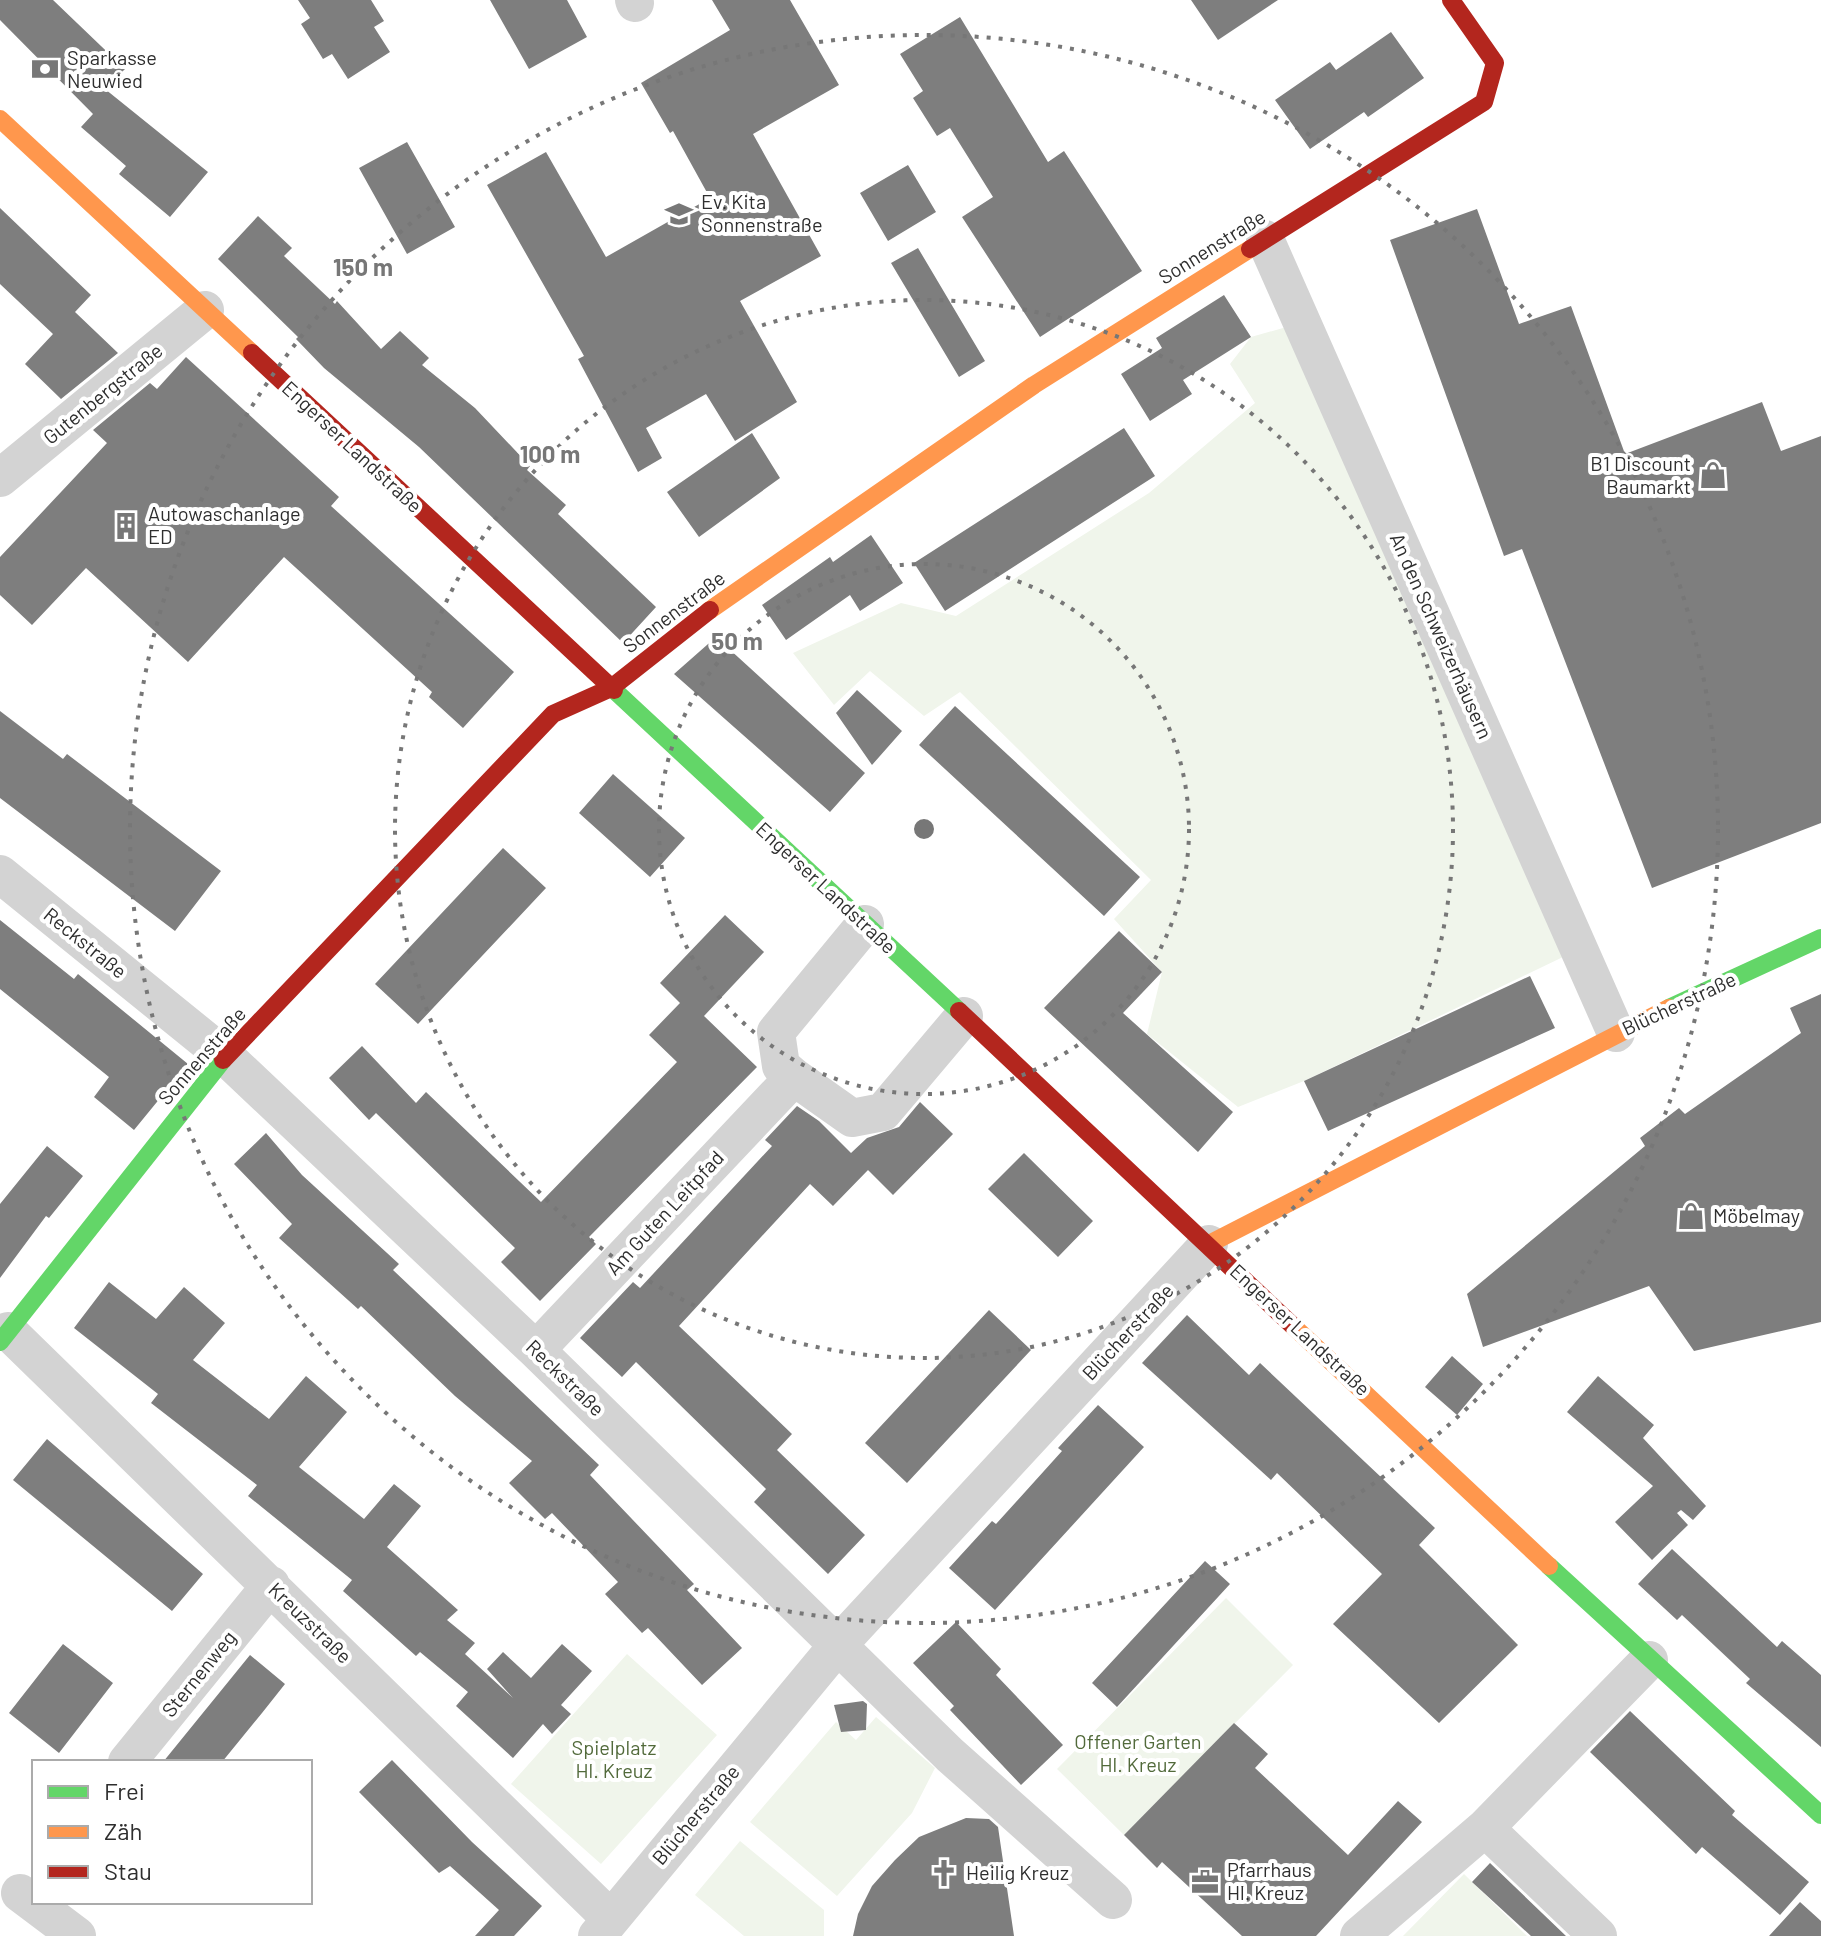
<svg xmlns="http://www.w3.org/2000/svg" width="1821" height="1936" font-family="Barlow,sans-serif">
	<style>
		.green { fill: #f0f5eb }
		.building { fill: #7e7e7e }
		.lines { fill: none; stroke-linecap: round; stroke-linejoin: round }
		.street { stroke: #d3d3d3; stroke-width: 38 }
		.fast { stroke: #63d668; stroke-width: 18 }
		.slow { stroke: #ff974d; stroke-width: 18 }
		.jam { stroke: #b3261e; stroke-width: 18 }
		.ring { fill: none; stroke: #777; stroke-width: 4; stroke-dasharray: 4 8 }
		.labels { text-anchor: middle; stroke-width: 8; stroke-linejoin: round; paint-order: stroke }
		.poi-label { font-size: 20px; fill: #2e2e2e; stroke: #fff; text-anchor: start }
		.street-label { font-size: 20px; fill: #2e2e2e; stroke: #fff }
		.park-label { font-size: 20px; fill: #526a3b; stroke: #fff }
		.centre { fill: #777; stroke: #fff; stroke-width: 4 }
		.ring-label { font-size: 24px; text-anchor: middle; font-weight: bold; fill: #777; stroke: #fff; stroke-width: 8; stroke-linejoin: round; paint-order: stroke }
	</style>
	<rect width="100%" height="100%" fill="#fff"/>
	<path class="green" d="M1290,326L1563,957L1304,1081L1238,1107L1147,1034L1162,972L1114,919L1151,880L960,692L924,716L870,671L834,705L793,653L901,603L956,616L1149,493L1255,403L1230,364L1251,337Z
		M1226,1598L1293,1665L1124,1835L1057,1769Z
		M627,1654L717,1735L601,1864L511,1784Z
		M876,1717L935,1768L912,1813L837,1896L750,1822L836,1722L856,1740Z
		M740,1841L824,1910V1936H744L695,1895Z
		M1464,1874L1527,1936H1403Z"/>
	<path class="building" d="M0,0H53L125,69L105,89L208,172L170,217L119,174L126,166L81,127L93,114L0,20Z
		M298,0H371L384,21L374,27L390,52L348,79L332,54L323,59L301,24L310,18Z
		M490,0H567L587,37L529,69Z
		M712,0H790L839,85L753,134L821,256L740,301L797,402L735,441L706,394L646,428L662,458L638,472L578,359L584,356L487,185L546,152L606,257L710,198L673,131L670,133L641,83L730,30Z
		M1191,0H1278L1218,40Z
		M960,17L1048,162L1064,151L1142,271L1040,337L962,217L993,197L950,128L937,136L913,98L923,91L900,54Z
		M1391,32L1424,78L1368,117L1364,112L1310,149L1275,100L1330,62L1336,70Z
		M407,142L455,227L407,254L359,168Z
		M908,165L936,212L888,241L860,193Z
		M0,208L91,295L75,312L118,353L61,399L25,364L53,334L0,284Z
		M1477,209L1519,324L1571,306L1625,454L1762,402L1781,451L1821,436V823L1652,888L1522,549L1504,556L1390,240Z
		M258,216L292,248L284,256L335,304L337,301L381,349L400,331L429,358L422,365L475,408L530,466L527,470L566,505L558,514L656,607L623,643L419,447L324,368L296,339L298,337L218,259Z
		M918,248L985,361L959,377L891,263Z
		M1224,295L1251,337L1183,380L1192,394L1150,421L1121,374L1162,348L1156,338Z
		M186,357L339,497L331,506L514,672L463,728L429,697L432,692L284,557L188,662L86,568L32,625L0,595V557L107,443L93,430L150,383L157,389Z
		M1124,428L1155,476L945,611L914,563Z
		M752,433L780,478L699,537L667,492Z
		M871,535L903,583L860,611L850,595L786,640L762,605L830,557L833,562Z
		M716,637L865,773L830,812L674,674Z
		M857,690L902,731L872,765L836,713Z
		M955,706L1140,877L1104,916L919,745Z
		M0,711L63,759L67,754L221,871L175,931L0,798Z
		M613,774L685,838L650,877L579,813Z
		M503,848L546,888L418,1024L375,984Z
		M725,915L764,952L704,1016L757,1067L589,1237L596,1244L540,1301L501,1262L515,1248L376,1113L369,1120L329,1078L362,1046L416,1103L426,1092L541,1202L677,1062L649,1035L680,1003L660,983Z
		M0,920L74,979L78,974L188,1064L134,1130L94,1097L109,1077L0,989Z
		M1119,931L1162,972L1123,1013L1233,1112L1198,1152L1044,1008Z
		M1530,976L1555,1028L1328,1131L1304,1081Z
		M1821,994V1322L1694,1351L1649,1286L1483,1347L1467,1294L1645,1146L1640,1138L1679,1108L1685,1114L1801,1033L1790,1008Z
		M920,1102L953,1134L893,1195L851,1153L867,1138L899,1127Z
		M797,1106L819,1121L868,1170L833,1206L810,1184L679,1326L792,1434L777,1450L865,1535L828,1574L754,1502L766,1489L636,1362L622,1377L580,1338L633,1282L640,1288L772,1146L765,1140Z
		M266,1133L302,1175L399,1264L393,1270L599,1465L590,1475L694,1584L687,1590L742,1648L702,1685L648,1628L642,1633L605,1594L618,1582L552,1513L545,1519L509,1483L532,1461L455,1396L361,1306L358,1309L279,1238L292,1224L234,1164Z
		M47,1146L83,1176L49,1218L46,1216L0,1278V1204Z
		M1024,1153L1093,1221L1058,1257L988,1189Z
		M109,1282L156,1319L184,1287L225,1323L193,1360L269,1419L306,1376L347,1412L299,1467L364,1519L394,1484L421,1506L387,1547L458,1610L447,1620L475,1643L465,1654L513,1698L487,1669L503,1652L531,1678L562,1644L592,1671L561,1705L571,1714L552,1734L543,1724L513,1758L456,1706L468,1692L420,1652L416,1656L343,1591L352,1580L248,1496L257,1485L151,1403L158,1394L74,1328Z
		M989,1310L1031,1350L907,1483L865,1443Z
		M1187,1315L1249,1375L1260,1363L1435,1528L1419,1545L1518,1645L1439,1723L1333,1624L1382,1574L1277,1473L1271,1480L1142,1363Z
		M1452,1356L1483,1384L1457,1415L1425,1387Z
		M1598,1376L1654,1425L1643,1438L1706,1506L1693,1520L1681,1510L1677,1513L1688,1525L1652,1560L1615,1522L1653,1486L1567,1412Z
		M1098,1405L1144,1447L995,1610L949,1568L992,1521L996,1524L1062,1451L1058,1448Z
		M47,1439L203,1574L172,1611L13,1480Z
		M1672,1549L1777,1647L1782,1641L1821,1675V1747L1746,1683L1750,1679L1682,1615L1677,1620L1638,1584Z
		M1205,1561L1230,1584L1117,1707L1092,1683Z
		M956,1622L1001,1669L996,1675L1063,1745L1021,1785L950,1710L954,1706L913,1663Z
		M63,1644L113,1683L59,1753L9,1713Z
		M250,1655L285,1684L262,1713L222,1762H163Z
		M863,1701L867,1704L866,1730L841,1732L834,1705Z
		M1630,1711L1735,1811L1732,1815L1809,1882L1780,1915L1702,1847L1696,1854L1590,1752Z
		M1234,1723L1268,1754L1255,1768L1348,1855L1398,1801L1422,1822L1316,1936H1242L1162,1862L1157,1868L1124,1835Z
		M392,1760L472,1842L542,1906L514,1936H475L499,1910L450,1866L439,1873L359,1792Z
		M966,1818L989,1819L998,1827L1014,1936H853L858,1914L872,1886L895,1860L919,1837Z
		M1490,1863L1566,1936H1531L1472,1882Z
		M1800,1902L1821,1921V1936H1769Z"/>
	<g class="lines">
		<path class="street" d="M634,0L635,3
			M1265,239L1616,1033
			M0,478L205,310
			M0,874L226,1057L536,1350L950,1755L1113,1900
			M794,1077L852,1118L883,1112L964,1016
			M8,1331L610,1918
			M536,1350L794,1077L781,1066L776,1032L865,924
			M127,1762L271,1585
			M1485,1828L1598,1936
			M20,1893L77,1936
			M597,1936L837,1646L1209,1244
			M1359,1936L1485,1828L1649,1660"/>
		<path class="fast" d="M614,690L959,1011
			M1669,1008L1821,938
			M0,1342L223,1060
			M1549,1566L1821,1815"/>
		<path class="slow" d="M0,119L252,353
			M710,610L1034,385L1250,249
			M1209,1244L1669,1008
			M1292,1325L1549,1566"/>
		<path class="jam" d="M1250,249L1484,102L1495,63L1451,0
			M252,353L614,690
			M959,1011L1292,1325
			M223,1060L553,714L611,688L710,610"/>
	</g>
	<g class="ring">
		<circle cx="924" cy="829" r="265"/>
		<circle cx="924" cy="829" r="529"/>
		<circle cx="924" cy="829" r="794"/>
	</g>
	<defs>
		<g id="bank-bare" transform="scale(2.16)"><path d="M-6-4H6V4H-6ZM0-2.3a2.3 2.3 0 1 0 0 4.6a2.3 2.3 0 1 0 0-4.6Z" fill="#777" stroke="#fff" stroke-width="2.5" paint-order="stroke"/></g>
		<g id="school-bare" transform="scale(2.16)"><path d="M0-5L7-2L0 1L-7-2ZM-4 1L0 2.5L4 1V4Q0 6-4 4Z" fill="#777" stroke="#fff" stroke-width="2.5" paint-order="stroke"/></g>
		<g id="shop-bare" transform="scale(2.16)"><path d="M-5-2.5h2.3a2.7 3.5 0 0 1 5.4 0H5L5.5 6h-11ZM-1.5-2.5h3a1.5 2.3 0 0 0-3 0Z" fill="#777" stroke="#fff" stroke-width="2.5" paint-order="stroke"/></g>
		<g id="building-bare" transform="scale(2.16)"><path d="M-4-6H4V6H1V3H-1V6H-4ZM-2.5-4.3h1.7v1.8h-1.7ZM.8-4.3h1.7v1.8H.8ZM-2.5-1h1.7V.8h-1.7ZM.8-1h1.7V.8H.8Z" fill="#777" stroke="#fff" stroke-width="2.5" paint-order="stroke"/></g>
		<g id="church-bare" transform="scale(2.16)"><path d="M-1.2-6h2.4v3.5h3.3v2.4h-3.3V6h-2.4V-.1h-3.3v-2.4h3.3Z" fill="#777" stroke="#fff" stroke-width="2.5" paint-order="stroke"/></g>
		<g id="office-bare" transform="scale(2.16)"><path d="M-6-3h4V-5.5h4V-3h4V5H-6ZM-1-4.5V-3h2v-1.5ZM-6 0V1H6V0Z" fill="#777" stroke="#fff" stroke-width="2.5" paint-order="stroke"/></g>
	</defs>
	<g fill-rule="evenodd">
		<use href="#bank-bare" x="45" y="69"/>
		<use href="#school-bare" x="679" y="214"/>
		<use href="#shop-bare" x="1713" y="475"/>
		<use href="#building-bare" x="126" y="526"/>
		<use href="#shop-bare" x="1691" y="1216"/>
		<use href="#church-bare" x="944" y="1873"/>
		<use href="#office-bare" x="1205" y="1882"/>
	</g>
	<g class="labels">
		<g class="poi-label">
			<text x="67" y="65">Sparkasse<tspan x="67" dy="23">Neuwied</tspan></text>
			<text x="701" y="209">Ev. Kita<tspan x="701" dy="23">Sonnenstraße</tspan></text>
			<text x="1691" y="471" text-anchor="end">B1 Discount<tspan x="1691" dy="23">Baumarkt</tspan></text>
			<text x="148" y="521">Autowaschanlage<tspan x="148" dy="23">ED</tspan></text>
			<text x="1713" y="1223">Möbelmay</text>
			<text x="1227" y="1877">Pfarrhaus<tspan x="1227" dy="23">Hl. Kreuz</tspan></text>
			<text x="966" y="1880">Heilig Kreuz</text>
		</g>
		<g class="street-label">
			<text transform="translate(1212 247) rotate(-32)" y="7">Sonnenstraße</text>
			<text transform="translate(103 394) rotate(-39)" y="7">Gutenbergstraße</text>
			<text transform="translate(352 447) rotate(43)" y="7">Engerser Landstraße</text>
			<text transform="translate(674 612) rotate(-37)" y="7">Sonnenstraße</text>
			<text transform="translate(1441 636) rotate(66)" y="7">An den Schweizerhäusern</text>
			<text transform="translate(826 888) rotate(43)" y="7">Engerser Landstraße</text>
			<text transform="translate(85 943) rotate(39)" y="7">Reckstraße</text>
			<text transform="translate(1679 1004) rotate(-25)" y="7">Blücherstraße</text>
			<text transform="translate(202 1056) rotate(-49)" y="7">Sonnenstraße</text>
			<text transform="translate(665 1213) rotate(-47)" y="7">Am Guten Leitpfad</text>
			<text transform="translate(1300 1330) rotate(43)" y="7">Engerser Landstraße</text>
			<text transform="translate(1128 1332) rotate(-47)" y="7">Blücherstraße</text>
			<text transform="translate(565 1378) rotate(44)" y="7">Reckstraße</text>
			<text transform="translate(310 1623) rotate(44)" y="7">Kreuzstraße</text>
			<text transform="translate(199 1674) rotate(-51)" y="7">Sternenweg</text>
			<text transform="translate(696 1815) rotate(-50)" y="7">Blücherstraße</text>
		</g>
		<g class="park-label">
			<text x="1138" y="1749">Offener Garten<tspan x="1138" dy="23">Hl. Kreuz</tspan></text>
			<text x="614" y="1755">Spielplatz<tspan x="614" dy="23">Hl. Kreuz</tspan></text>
		</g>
	</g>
	<circle cx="924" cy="829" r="12" class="centre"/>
	<g class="ring-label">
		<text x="363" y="276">150 m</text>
		<text x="550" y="463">100 m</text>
		<text x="737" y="650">50 m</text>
	</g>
	<rect x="32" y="1760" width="280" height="144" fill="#ffffff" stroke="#ababab" stroke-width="2"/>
	<rect x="48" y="1786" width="40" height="12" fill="#63d668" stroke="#ababab" stroke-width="2"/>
	<text x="104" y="1800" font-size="24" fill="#2e2e2e">Frei</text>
	<rect x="48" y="1826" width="40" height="12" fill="#ff974d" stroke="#ababab" stroke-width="2"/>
	<text x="104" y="1840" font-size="24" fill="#2e2e2e">Zäh</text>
	<rect x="48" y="1866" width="40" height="12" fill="#b3261e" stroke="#ababab" stroke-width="2"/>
	<text x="104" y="1880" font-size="24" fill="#2e2e2e">Stau</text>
</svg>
